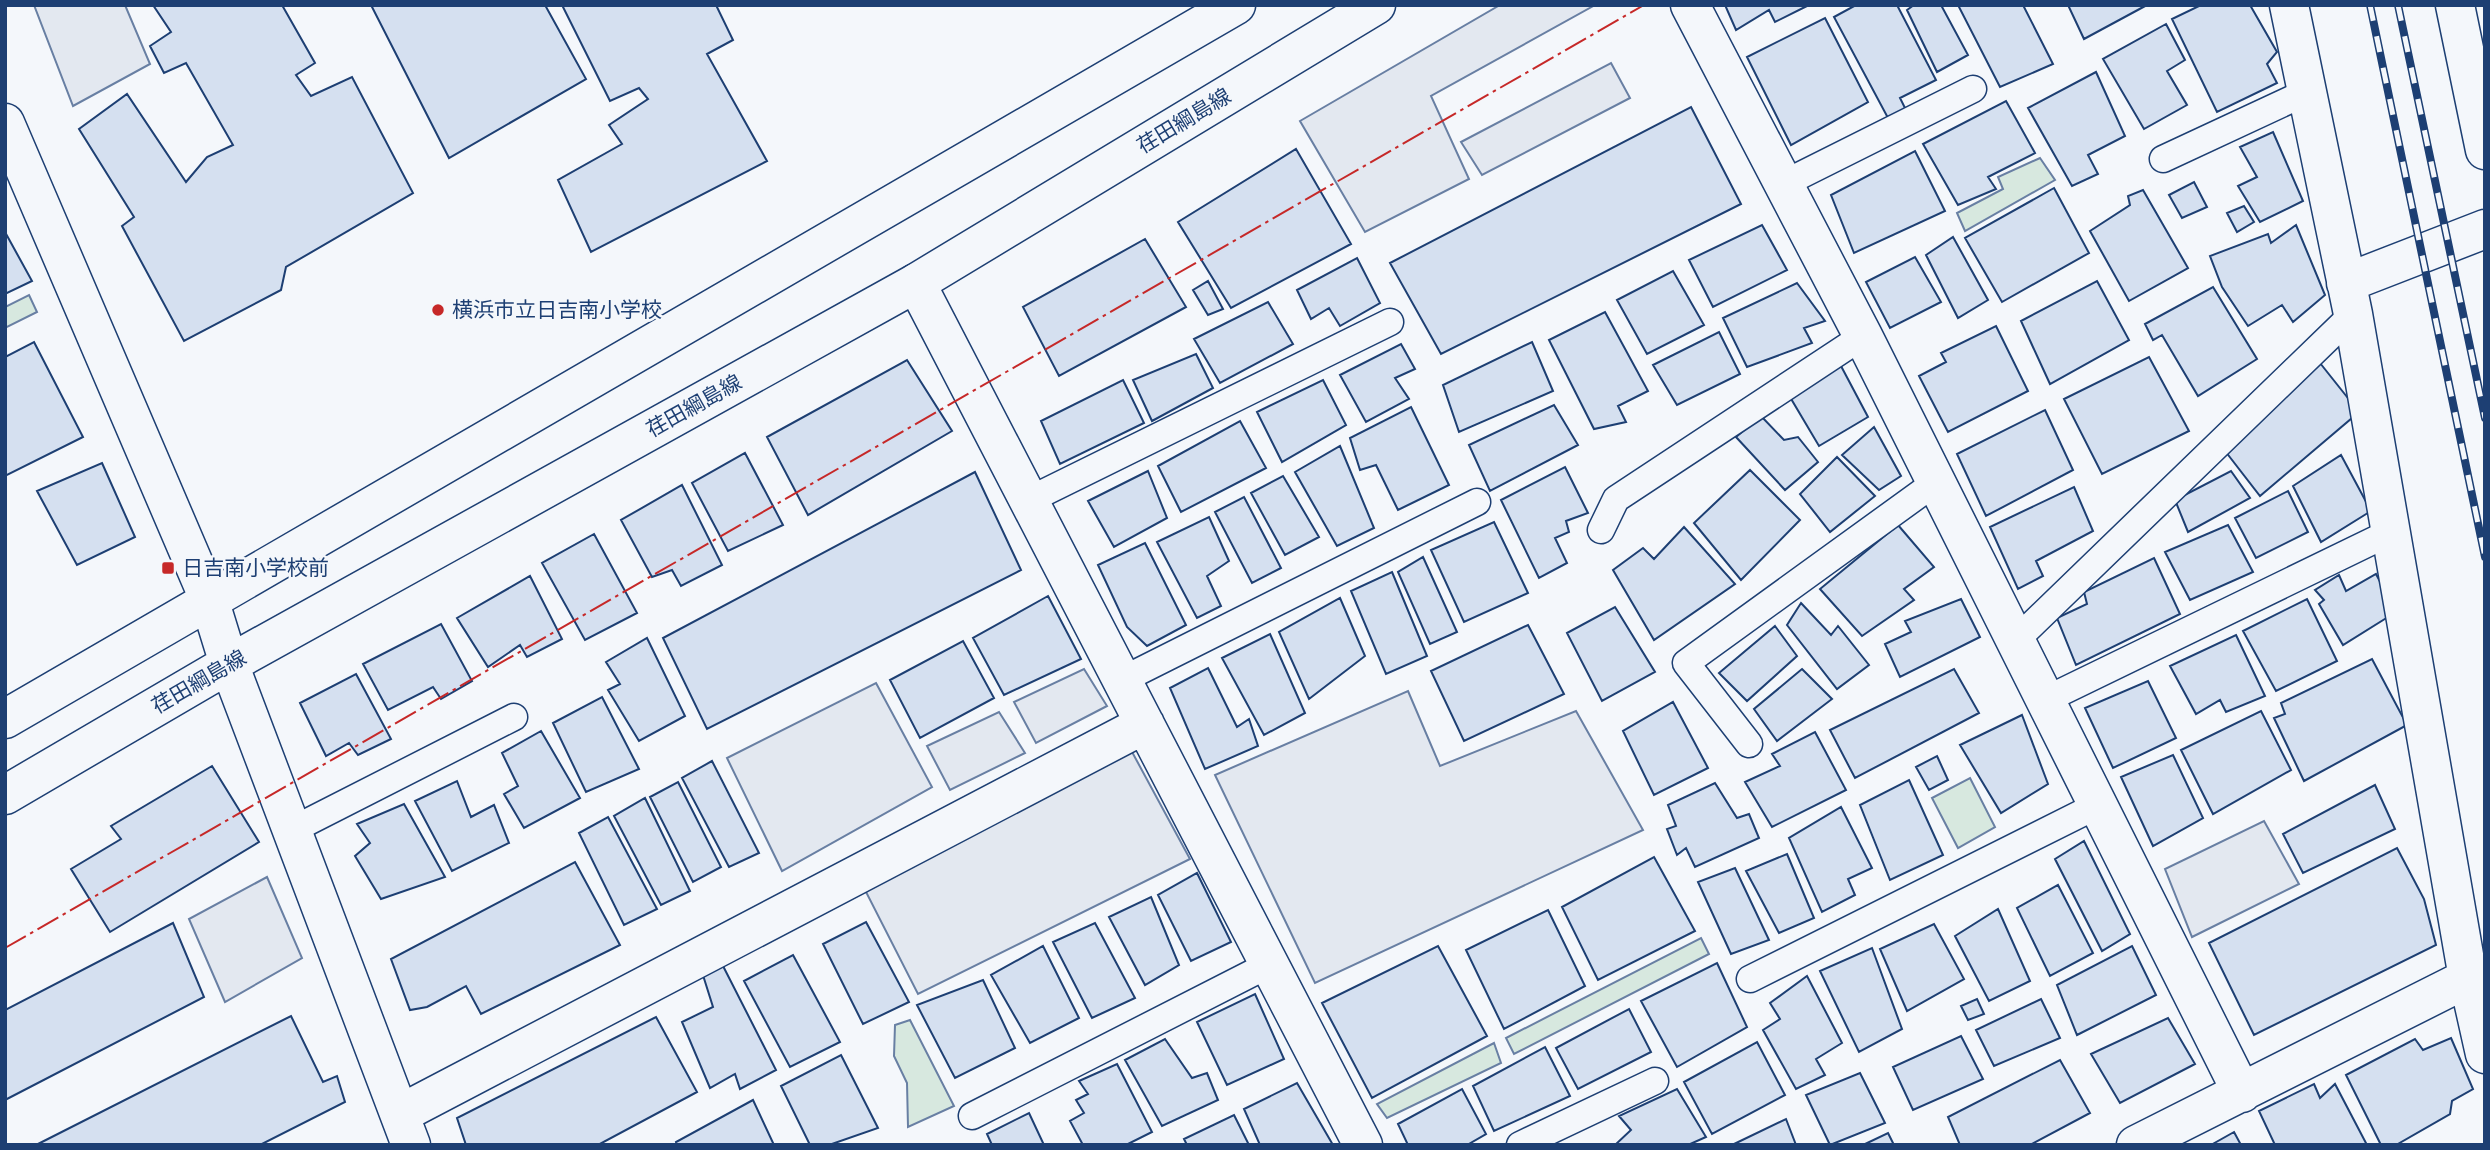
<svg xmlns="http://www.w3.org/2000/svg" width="2490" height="1150" font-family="'PT Sans','Noto Sans JP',sans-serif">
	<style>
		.green { fill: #d7e8df; stroke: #687fa3; stroke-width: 2 }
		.parking { fill: #e3e8f0; stroke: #687fa3; stroke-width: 2 }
		.building { fill: #d5e0f0; stroke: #1d3f73; stroke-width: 2 }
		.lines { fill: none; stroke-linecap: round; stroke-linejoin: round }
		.lane-casing { stroke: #1d3f73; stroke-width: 29 }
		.street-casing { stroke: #1d3f73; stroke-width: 41 }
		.secondary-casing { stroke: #1d3f73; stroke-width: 41 }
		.lane { stroke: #f4f7fb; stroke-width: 26 }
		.street { stroke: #f4f7fb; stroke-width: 38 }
		.secondary { stroke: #f4f7fb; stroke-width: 38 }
		.rail-casing { stroke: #1d3f73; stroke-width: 8 }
		.rail { stroke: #f4f7fb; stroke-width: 5; stroke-dasharray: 16; stroke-linecap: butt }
		.power { stroke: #c62828; stroke-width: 2; stroke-dasharray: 24 5 3.5 5; stroke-linecap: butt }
		.poi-dot { fill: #c62828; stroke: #f4f7fb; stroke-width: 2.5 }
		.labels { text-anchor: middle; stroke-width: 5; stroke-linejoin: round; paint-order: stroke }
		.street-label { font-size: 21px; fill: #1d3f73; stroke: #f4f7fb }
		.poi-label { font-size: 21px; fill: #1d3f73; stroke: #f4f7fb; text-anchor: start }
	</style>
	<rect width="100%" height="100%" fill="#f4f7fb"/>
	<path class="green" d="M2040,158L2055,180L1965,231L1957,213L2003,189L1998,177Z
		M29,295L37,312L5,328V307Z
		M1970,778L1995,827L1958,848L1932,798Z
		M1701,938L1709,954L1514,1054L1506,1038Z
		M910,1020L954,1106L908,1127L907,1083L894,1056L895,1025Z
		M1494,1043L1501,1063L1387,1118L1377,1104Z"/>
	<path class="parking" d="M34,5H125L150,64L73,106Z
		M1500,5H1595L1431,96L1469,179L1365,232L1300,121Z
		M1611,63L1630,98L1482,175L1461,142Z
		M1084,669L1107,706L1036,743L1014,702Z
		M876,683L932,787L782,871L727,758Z
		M1408,691L1440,766L1576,711L1643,830L1315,983L1215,775Z
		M999,712L1025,753L950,790L927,746Z
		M1131,750L1190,859L918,994L864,888Z
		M2264,821L2299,884L2192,937L2165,869Z
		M267,877L302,958L225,1002L189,919Z"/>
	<path class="building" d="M153,5H282L315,63L296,75L311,96L352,77L413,193L286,267L281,290L184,341L122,226L134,217L79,129L127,94L186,182L207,157L233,145L186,63L164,73L150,46L171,32Z
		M371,5H545L586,79L449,158Z
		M562,5H716L733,40L707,54L767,161L591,252L558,180L622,144L609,125L648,99L639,88L610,101Z
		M1725,5H1809L1775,22L1769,10L1736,30Z
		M1856,5H1897L1936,80L1900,98L1906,110L1888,118L1834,17Z
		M1914,5H1941L1968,55L1937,72L1907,10Z
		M1958,5H2023L2053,64L2000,87Z
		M2068,5H2147L2084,39Z
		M2201,5H2250L2277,52L2267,64L2277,83L2217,112L2172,19Z
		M1825,18L1868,102L1791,145L1747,57Z
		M2166,24L2185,60L2167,71L2187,105L2144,129L2103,59Z
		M2096,72L2125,136L2088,155L2098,174L2072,186L2028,108Z
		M2006,101L2035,153L1988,177L1996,189L1958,205L1923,144Z
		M1691,107L1741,204L1441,354L1390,263Z
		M2273,132L2303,201L2260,222L2238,186L2257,177L2240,147Z
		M1296,149L1351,244L1231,308L1178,222Z
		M1915,151L1945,211L1854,253L1831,195Z
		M2194,182L2207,207L2182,218L2169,195Z
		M2054,188L2089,253L2002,302L1965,238Z
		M2143,190L2188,268L2129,301L2090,231L2130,205L2128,196Z
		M2244,206L2254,222L2237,232L2227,213Z
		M1762,225L1787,270L1713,307L1689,260Z
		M2296,225L2325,295L2293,322L2282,305L2248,326L2222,287L2210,256L2268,234L2271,243Z
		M5,232L32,281L5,294Z
		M1953,237L1988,300L1958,318L1926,255Z
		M1145,239L1186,307L1059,376L1023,307Z
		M1915,257L1941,302L1890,328L1866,282Z
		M1357,258L1380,303L1340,326L1329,308L1311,319L1297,290Z
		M1673,271L1704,325L1647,354L1617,300Z
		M1208,281L1223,309L1208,315L1193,290Z
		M2097,281L2129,340L2050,384L2021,321Z
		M1797,283L1825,321L1804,328L1812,343L1747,367L1723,318Z
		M2213,287L2257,359L2198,396L2162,335L2153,340L2145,324Z
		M1268,302L1293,344L1220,383L1194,339Z
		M1605,312L1648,391L1618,406L1626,422L1594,429L1549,340Z
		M1996,326L2028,391L1948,432L1919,376L1946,362L1941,353Z
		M1719,332L1740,374L1677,405L1653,365Z
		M34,342L83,437L5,476V357Z
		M1532,342L1553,391L1459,432L1443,385Z
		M1401,344L1415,369L1395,378L1409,399L1366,422L1340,375Z
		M1196,354L1213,388L1152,421L1133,380Z
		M2149,357L2189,431L2102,474L2064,399Z
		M907,360L952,431L808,515L767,437Z
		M2320,363L2359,412L2260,496L2222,447Z
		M1841,366L1868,417L1819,446L1790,397Z
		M1123,380L1144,423L1060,464L1041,421Z
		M1323,380L1346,425L1282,462L1257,412Z
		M1554,405L1578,445L1490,491L1469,445Z
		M1411,407L1449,485L1398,510L1376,465L1360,470L1350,438Z
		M2045,410L2073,470L1986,516L1957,454Z
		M1761,416L1784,440L1798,437L1818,462L1785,490L1736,437Z
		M1240,421L1266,468L1181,512L1158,466Z
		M1874,427L1901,476L1879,490L1842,455Z
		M1340,446L1374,528L1337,546L1295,472Z
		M745,453L783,525L728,551L692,483Z
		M2341,455L2371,511L2321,542L2293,486Z
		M1837,457L1875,496L1830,532L1800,494Z
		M102,463L135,537L77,565L37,491Z
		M1565,467L1588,513L1566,521L1569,532L1555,538L1567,563L1539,578L1501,500Z
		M1750,470L1800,520L1741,580L1694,523Z
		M1148,471L1167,518L1114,547L1088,501Z
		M2231,471L2250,498L2188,532L2175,500Z
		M975,472L1021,570L707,729L663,638Z
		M1283,476L1319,537L1285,555L1251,493Z
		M682,485L722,565L681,586L672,570L652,577L621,520Z
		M2074,487L2093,531L2036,561L2043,576L2018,589L1990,527Z
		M2288,491L2308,532L2256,558L2235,518Z
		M1244,497L1281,568L1252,583L1215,512Z
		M1209,517L1229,561L1207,576L1221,606L1197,618L1157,542Z
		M1494,522L1528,593L1464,622L1431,550Z
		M1898,525L1934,567L1904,589L1914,600L1862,636L1820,589Z
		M2228,525L2253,572L2190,600L2165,552Z
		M1684,527L1735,584L1654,640L1613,570L1643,548L1654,559Z
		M594,534L637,613L585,640L542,563Z
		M1145,543L1186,625L1147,646L1127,627L1098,565Z
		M1423,557L1457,632L1430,644L1398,572Z
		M2154,558L2180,614L2076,665L2057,618L2087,604L2084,592Z
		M1392,572L1427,656L1386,674L1351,591Z
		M2376,574L2396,612L2343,645L2319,604L2324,600L2315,590L2339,575L2346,591Z
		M530,576L562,639L527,657L520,645L488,667L457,618Z
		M1048,596L1081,659L1004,695L973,638Z
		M1340,598L1365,656L1309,699L1279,632Z
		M1961,599L1980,637L1900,677L1885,644L1911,632L1905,621Z
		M2307,599L2337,661L2276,691L2243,631Z
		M1801,603L1831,635L1838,626L1869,665L1837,689L1787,625Z
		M1615,607L1655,672L1602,701L1567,633Z
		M441,624L472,681L441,699L433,687L388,710L363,664Z
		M1528,625L1564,694L1464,741L1431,671Z
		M1775,626L1797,656L1747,701L1719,673Z
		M1270,634L1305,713L1264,735L1222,658Z
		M2236,635L2265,696L2226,712L2220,700L2196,714L2170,666Z
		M647,638L685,716L639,741L608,690L620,684L606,662Z
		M963,641L994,698L920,738L890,680Z
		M2372,659L2407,725L2304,781L2274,718L2285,714L2281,703Z
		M1208,668L1237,727L1249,719L1258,746L1205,769L1170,688Z
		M1802,669L1832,699L1777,741L1754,709Z
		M1954,669L1979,713L1855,778L1830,730Z
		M356,674L391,739L358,755L349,743L326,756L300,703Z
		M2148,681L2176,738L2113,768L2085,708Z
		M602,697L639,769L586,792L553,723Z
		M1673,702L1708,768L1654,795L1623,731Z
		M2261,711L2291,770L2213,814L2181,750Z
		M2022,715L2048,784L2001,813L1960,745Z
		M541,731L580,798L524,828L504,794L518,786L502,753Z
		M1815,732L1846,790L1772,827L1745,782L1780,766L1772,754Z
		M2173,755L2203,818L2153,846L2121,777Z
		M1937,756L1948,780L1929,790L1916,767Z
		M712,761L759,853L729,867L682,778Z
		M212,766L259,842L110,932L71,869L121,839L111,826Z
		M1909,780L1943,855L1890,880L1860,805Z
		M457,781L471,817L494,805L509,843L452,871L415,801Z
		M678,782L721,867L693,882L650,797Z
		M1715,783L1737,818L1749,814L1759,838L1695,867L1686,848L1677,855L1667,829L1676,826L1668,805Z
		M2375,785L2395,829L2303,873L2283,834Z
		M645,798L690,891L661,905L614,816Z
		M404,804L445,877L381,899L355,856L370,843L357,824Z
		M1841,807L1872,868L1848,879L1855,895L1822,912L1789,838Z
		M608,817L657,909L624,925L579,833Z
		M2084,841L2130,934L2102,951L2055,859Z
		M2397,848L2424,899L2436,945L2254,1035L2209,943Z
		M1787,854L1814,918L1779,933L1746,871Z
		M1654,857L1695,931L1598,980L1562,907Z
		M575,862L620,945L481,1014L466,986L427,1007L410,1010L391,959Z
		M1735,868L1769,940L1731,954L1698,882Z
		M1197,873L1231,942L1191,961L1158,895Z
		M2058,885L2093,953L2050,976L2017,908Z
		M1151,897L1179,965L1145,985L1109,917Z
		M1998,909L2030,981L1989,1001L1955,936Z
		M1548,910L1585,986L1504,1029L1466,950Z
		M866,922L909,1002L863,1024L823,944Z
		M173,923L204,997L5,1100V1010Z
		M1095,923L1135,998L1092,1018L1053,942Z
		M1934,924L1964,979L1907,1011L1880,949Z
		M1043,946L1079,1018L1030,1043L991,975Z
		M1438,946L1487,1036L1372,1098L1322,1003Z
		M2132,946L2156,995L2077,1035L2057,985Z
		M1872,948L1902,1029L1859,1052L1820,971Z
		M793,955L840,1042L790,1067L744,981Z
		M721,962L776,1070L740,1089L735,1074L710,1088L682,1022L713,1007L702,972Z
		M1717,963L1747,1027L1677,1067L1641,1001Z
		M1807,976L1842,1043L1816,1059L1825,1075L1796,1089L1763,1030L1780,1019L1770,1003Z
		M983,980L1015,1048L955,1078L917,1005Z
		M1255,994L1284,1059L1227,1085L1197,1022Z
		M1977,999L1984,1014L1968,1020L1961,1006Z
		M2041,999L2060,1038L1994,1066L1976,1030Z
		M1629,1009L1651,1052L1578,1089L1556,1048Z
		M291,1016L323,1082L337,1076L345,1102L260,1145H36Z
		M656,1017L697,1092L598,1145H466L457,1118Z
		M2168,1018L2195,1064L2120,1103L2091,1054Z
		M1961,1036L1983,1079L1913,1110L1893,1067Z
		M2451,1038L2473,1089L2452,1101L2450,1114L2396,1145H2381L2346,1075L2415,1039L2423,1050Z
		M1165,1039L1192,1078L1207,1073L1218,1100L1162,1126L1125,1060Z
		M1757,1042L1785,1095L1712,1134L1684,1082Z
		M1545,1047L1570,1096L1494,1131L1473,1086Z
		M841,1055L878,1128L829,1145H810L781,1086Z
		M2060,1060L2090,1113L2030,1145H1960L1948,1117Z
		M1117,1064L1152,1132L1126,1145H1083L1070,1121L1084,1113L1076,1100L1088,1094L1079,1081Z
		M1860,1073L1885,1123L1830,1145L1806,1095Z
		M1297,1083L1333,1145H1260L1244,1109Z
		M2314,1084L2320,1098L2335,1084L2367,1145H2275L2259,1111Z
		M1462,1089L1486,1134L1467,1145H1408L1398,1124Z
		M1677,1089L1706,1137L1688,1145H1615L1631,1130L1619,1116Z
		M753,1100L774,1145H677L676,1142Z
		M1029,1113L1044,1145H992L987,1134Z
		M1234,1115L1249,1145H1187L1184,1139Z
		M1786,1119L1796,1145H1732Z
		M2234,1132L2241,1145H2211Z
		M1888,1133L1894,1145H1863Z"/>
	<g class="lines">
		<g class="lane-casing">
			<path id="lane" d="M2163,159L2307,92
				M1783,184L1973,89
				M1029,500L1390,322
				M1601,530L1616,499L1863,336
				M2015,641L2353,314
				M1122,680L1477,502
				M2045,700L2391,532
				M1749,744L1686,663L1936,482
				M292,830L514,717
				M1750,979L2098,805
				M972,1116L1270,964
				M1520,1145L1655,1081"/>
		</g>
		<g class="street-casing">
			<path id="street" d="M1690,5L1863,336L2242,1093
				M2289,5L2353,314L2468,978L2485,1054
				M2455,5L2485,150
				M916,283L1363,1145
				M2346,283L2485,229
				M400,1114L1145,724
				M2136,1145L2468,978"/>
		</g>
		<g class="secondary-casing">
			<path id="secondary" d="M5,123L209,599L229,664L411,1145
				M5,719L1236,5
				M5,795L229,664L916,283L1376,5"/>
		</g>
		<use href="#lane" class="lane"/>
		<use href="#street" class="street"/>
		<use href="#secondary" class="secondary"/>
		<g class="rail-casing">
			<path id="rail" d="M2370,5L2485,557
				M2398,5L2485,418"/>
		</g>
		<use href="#rail" class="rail"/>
		<path class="power" d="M5,948L1644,5"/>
	</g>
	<g class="poi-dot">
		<circle cx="438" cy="310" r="7"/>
		<rect x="161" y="561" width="14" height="14" rx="3.5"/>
	</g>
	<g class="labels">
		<g class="street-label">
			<text transform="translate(1184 121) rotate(-31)" y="7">荏田綱島線</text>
			<text transform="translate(694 406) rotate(-29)" y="7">荏田綱島線</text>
			<text transform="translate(199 682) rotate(-30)" y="7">荏田綱島線</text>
		</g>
		<g class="poi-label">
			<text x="452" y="317">横浜市立日吉南小学校</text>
			<text x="182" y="575">日吉南小学校前</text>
		</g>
	</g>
	<rect width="2490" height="1150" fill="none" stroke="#1d3f73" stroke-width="14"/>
</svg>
